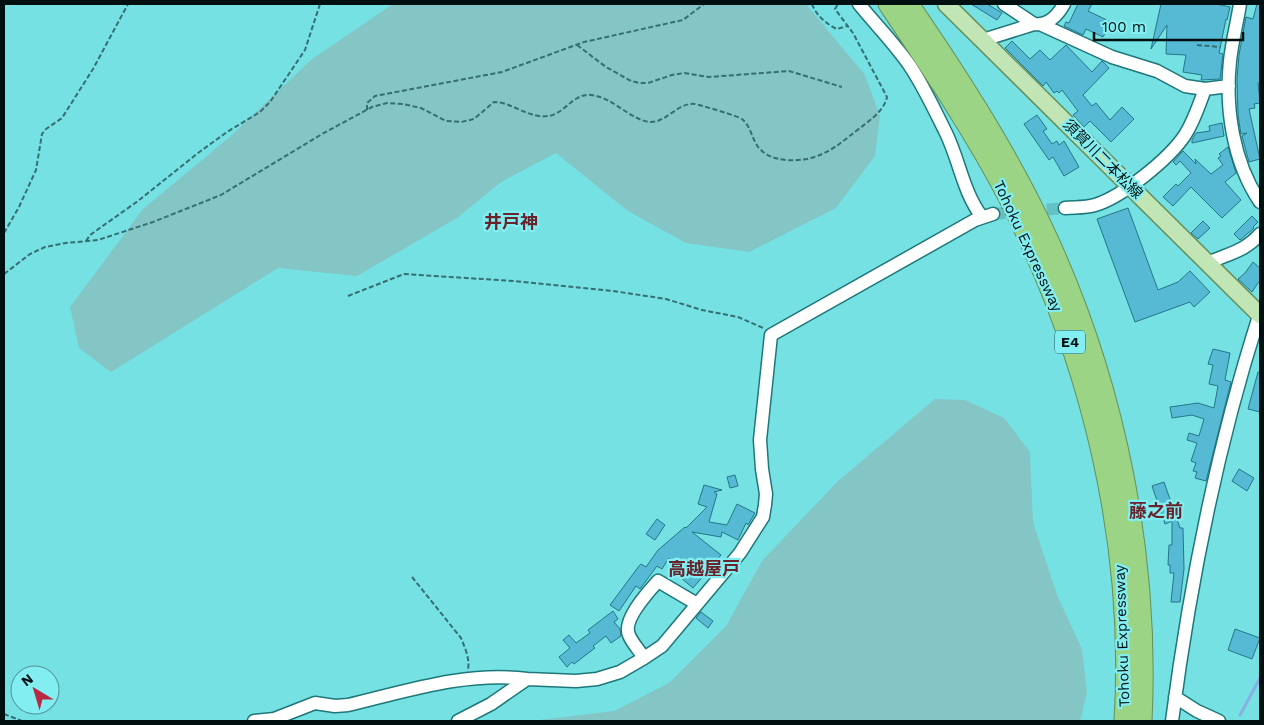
<svg xmlns="http://www.w3.org/2000/svg" width="1264" height="725" font-family="'Work Sans','Noto Sans JP',sans-serif">
	<style>
		.green { fill: #84c5c6 }
		.lines { fill: none; stroke-linecap: round; stroke-linejoin: round }
		.stream { stroke: #8aafe3; stroke-width: 3 }
		.building { fill: #56bad4; stroke: #267588 }
		.minor-tunnel { stroke: #63c2c4; stroke-width: 12; stroke-dasharray: 12 6; stroke-linecap: butt }
		.minor-casing { stroke: #1e7779; stroke-width: 15 }
		.major-casing { stroke: #648f5c; stroke-width: 19 }
		.highway-casing { stroke: #648f5c; stroke-width: 21 }
		.path { stroke: #356f71; stroke-width: 2; stroke-dasharray: 5 2.5; stroke-linecap: butt }
		.minor { stroke: #fff; stroke-width: 12 }
		.major { stroke: #c2e5b5; stroke-width: 16 }
		.highway { stroke: #9ad484; stroke-width: 19 }
		.labels { text-anchor: middle; stroke-width: 4.5; stroke-linejoin: round; paint-order: stroke }
		.shield { fill: #83eef1; stroke: #275354; stroke-width: 1 }
		.shield-label { font-size: 14px; font-weight: bold; fill: #001011 }
		.street-label { font-size: 15px; fill: #001011; stroke: #83eef1 }
		.quarter-label { font-size: 18px; font-weight: bold; fill: #69232b; stroke: #83eef1 }
	</style>
	<rect width="100%" height="100%" fill="#75e1e3"/>
	<path class="green" d="M393,4H806L865,75L880,116L875,156L836,208L749,252L686,243L628,211L556,153L501,182L457,218L357,276L278,268L111,372L79,348L70,307L143,209L232,135L312,59Z
		M935,399L965,400L1004,418L1030,452L1033,522L1057,595L1082,649L1087,693L1080,721H531L614,711L669,683L726,626L762,561L838,481Z"/>
	<g class="lines">
		<path class="stream" d="M1240,715L1260,678"/>
	</g>
	<path class="building" d="M971,4H987L1002,13L997,20Z
		M1078,4H1092L1088,11L1111,22L1103,37L1086,29L1083,35L1064,26L1066,22L1069,23Z
		M1161,4H1216L1230,7L1227,20L1226,19L1219,53L1223,54L1220,79L1201,80L1202,75L1183,72L1186,55L1166,54L1167,25L1151,49Z
		M1257,4H1260V83H1258L1260,103L1254,104L1255,108L1249,109L1260,159L1249,162L1242,136L1247,133L1241,134L1238,115L1237,79L1239,55L1246,17L1253,19Z
		M1012,41L1030,59L1040,50L1050,60L1066,45L1092,72L1102,61L1109,68L1083,95L1092,106L1096,103L1110,120L1122,107L1134,119L1111,142L1090,121L1084,127L1073,115L1078,111L1062,90L1059,93L1057,91L1054,93L1046,82L1043,86L1005,48Z
		M1037,115L1047,129L1043,131L1052,144L1057,141L1059,145L1064,141L1079,167L1064,176L1053,157L1049,160L1024,124Z
		M1222,123L1224,136L1192,143V140L1196,133L1210,131L1209,126Z
		M1228,147L1236,173L1225,182L1241,200L1222,218L1191,187L1173,206L1163,197L1176,184L1178,186L1191,173L1180,161L1176,165L1173,162L1183,151L1196,164L1195,159L1211,174L1223,165L1218,158L1221,156L1219,154Z
		M1128,208L1158,290L1178,282L1190,271L1210,292L1194,307L1190,302L1135,322L1097,219Z
		M1252,216L1258,222L1253,227L1254,228L1240,240L1234,234Z
		M1203,221L1210,228L1198,239L1191,233Z
		M1253,262L1260,268V280L1252,292L1238,279L1245,273Z
		M1213,349L1230,353L1225,380L1231,382L1206,481L1195,478L1197,472L1193,471L1196,463L1191,461L1197,443L1187,440L1189,433L1199,436L1204,419L1192,415L1172,418L1170,407L1198,403L1214,408L1218,386L1209,384L1213,365L1208,364Z
		M1258,372H1260V412L1248,409Z
		M1239,469L1254,478L1247,491L1232,481Z
		M735,475L738,486L730,488L727,477Z
		M1164,482L1180,528H1183L1184,569L1180,602H1171L1174,573H1170V565H1168L1169,545H1172V521L1165,524L1152,486Z
		M704,485L722,490L714,492L717,494L709,522L727,525L737,504L755,513L748,525L746,523L738,540L722,532L721,537L692,532L721,555L693,588L681,578L686,572L669,558L662,569L657,566L640,589L636,586L619,611L610,605L639,566L641,564L646,567L658,550L685,527L686,528L707,507L698,504Z
		M657,519L665,525L655,540L646,534Z
		M613,611L618,619L614,622L620,629L621,636L611,643L606,636L593,646L595,648L574,664L572,662L567,667L559,657L570,648L563,640L569,635L576,643L590,633L588,630Z
		M701,612L713,621L708,628L696,618Z
		M1235,629L1260,638L1252,659L1228,650Z"/>
	<g class="lines">
		<path class="minor-tunnel" d="M993,214L1065,208"/>
		<g class="minor-casing">
			<path id="minor" d="M859,4C876,25 895,44 910,66C924,87 935,111 946,133C960,162 963,192 982,217
				M1004,4L1034,24
				M1240,4C1237,23 1232,42 1230,61C1225,108 1233,162 1260,202
				M1042,25L1112,57L1157,71L1185,86L1205,89L1229,86
				M983,40L1034,24C1048,26 1058,15 1064,4
				M1065,208C1075,207 1085,208 1095,205C1122,197 1169,159 1185,135C1194,121 1199,105 1205,89
				M1208,263C1229,253 1244,252 1260,234
				M644,658C640,651 632,643 629,635C622,620 649,591 658,581L697,604
				M1175,697L1197,711L1219,721
				M254,721L274,719L315,703L335,706L348,705C407,691 467,671 527,679
				M458,721L491,704L527,679L576,681L597,679L620,672L644,658L662,646L740,553L763,517L765,505L766,494L762,469L760,440L771,335L975,220L993,214
				M1172,721C1190,583 1217,446 1260,313"/>
		</g>
		<g class="major-casing">
			<path id="major" d="M946,4L1260,315"/>
		</g>
		<g class="highway-casing">
			<path id="highway" d="M888,4C931,68 975,133 1010,201C1091,361 1135,542 1124,721
				M909,4C961,80 1012,159 1050,243C1117,391 1150,559 1142,721"/>
		</g>
		<path class="path" d="M812,4C816,15 826,24 837,29L847,26
			M577,45L606,67L631,81L639,83H648L672,75L684,73L709,77L789,71L842,87
			M1197,45L1220,47
			M367,110V103L375,96L502,72L584,42L683,20L704,4
			M4,233L19,207L36,170L42,134L46,129L62,118L93,69L128,4
			M86,241L90,235L138,201L198,153L227,132L260,112L270,102L305,50L320,4
			M4,274L30,254L45,247L66,243L98,240L153,222L221,195L322,134L372,107L387,103L403,104L421,108L446,121L461,122L474,119L494,102C512,102 529,119 548,116C565,114 573,93 591,95C613,97 630,120 650,122C666,123 678,102 695,104C700,105 738,116 742,119C751,126 752,140 759,148C766,156 775,159 786,160C813,162 830,152 851,135C863,125 884,113 887,97L853,33L835,9L838,4
			M348,296L404,274L513,281L613,291L666,299L702,310L738,317L763,328
			M412,577L461,638C465,648 470,659 468,669
			M4,714L22,721"/>
		<use href="#minor" class="minor"/>
		<use href="#major" class="major"/>
		<use href="#highway" class="highway"/>
	</g>
	<g class="labels">
		<rect class="shield" x="1055" y="330.5" width="30" height="23" rx="4"/>
		<g class="shield-label">
			<text x="1070" y="347">E4</text>
		</g>
		<g class="street-label">
			<text transform="translate(1103 159) rotate(45)" y="5">須賀川二本松線</text>
			<text transform="translate(1028 246) rotate(65)" y="5">Tohoku Expressway</text>
			<text transform="translate(1122 636) rotate(-92)" y="5">Tohoku Expressway</text>
		</g>
		<g class="quarter-label">
			<text x="511" y="228">井戸神</text>
			<text x="1156" y="517">藤之前</text>
			<text x="704" y="575">高越屋戸</text>
		</g>
	</g>
	<rect width="1264" height="725" fill="none" stroke="#001011" stroke-width="10"/>
	<g transform="translate(35 690) rotate(322)"><circle r="24" fill="#83eef1" stroke="#4f9597"/>
	<path d="M0-4L9 19L0 12L-9 19Z" fill="#ba2941"/>
	<text y="-8" font-size="14" font-weight="bold" text-anchor="middle" fill="#001011">N</text>
	</g>
	<path d="M1094 32v8h149v-8" fill="none" stroke="#001011" stroke-width="2.5"/>
	<text x="1102" y="32" font-size="15" fill="#001011" stroke="#83eef1" stroke-width="4" paint-order="stroke">100 m</text>
</svg>
